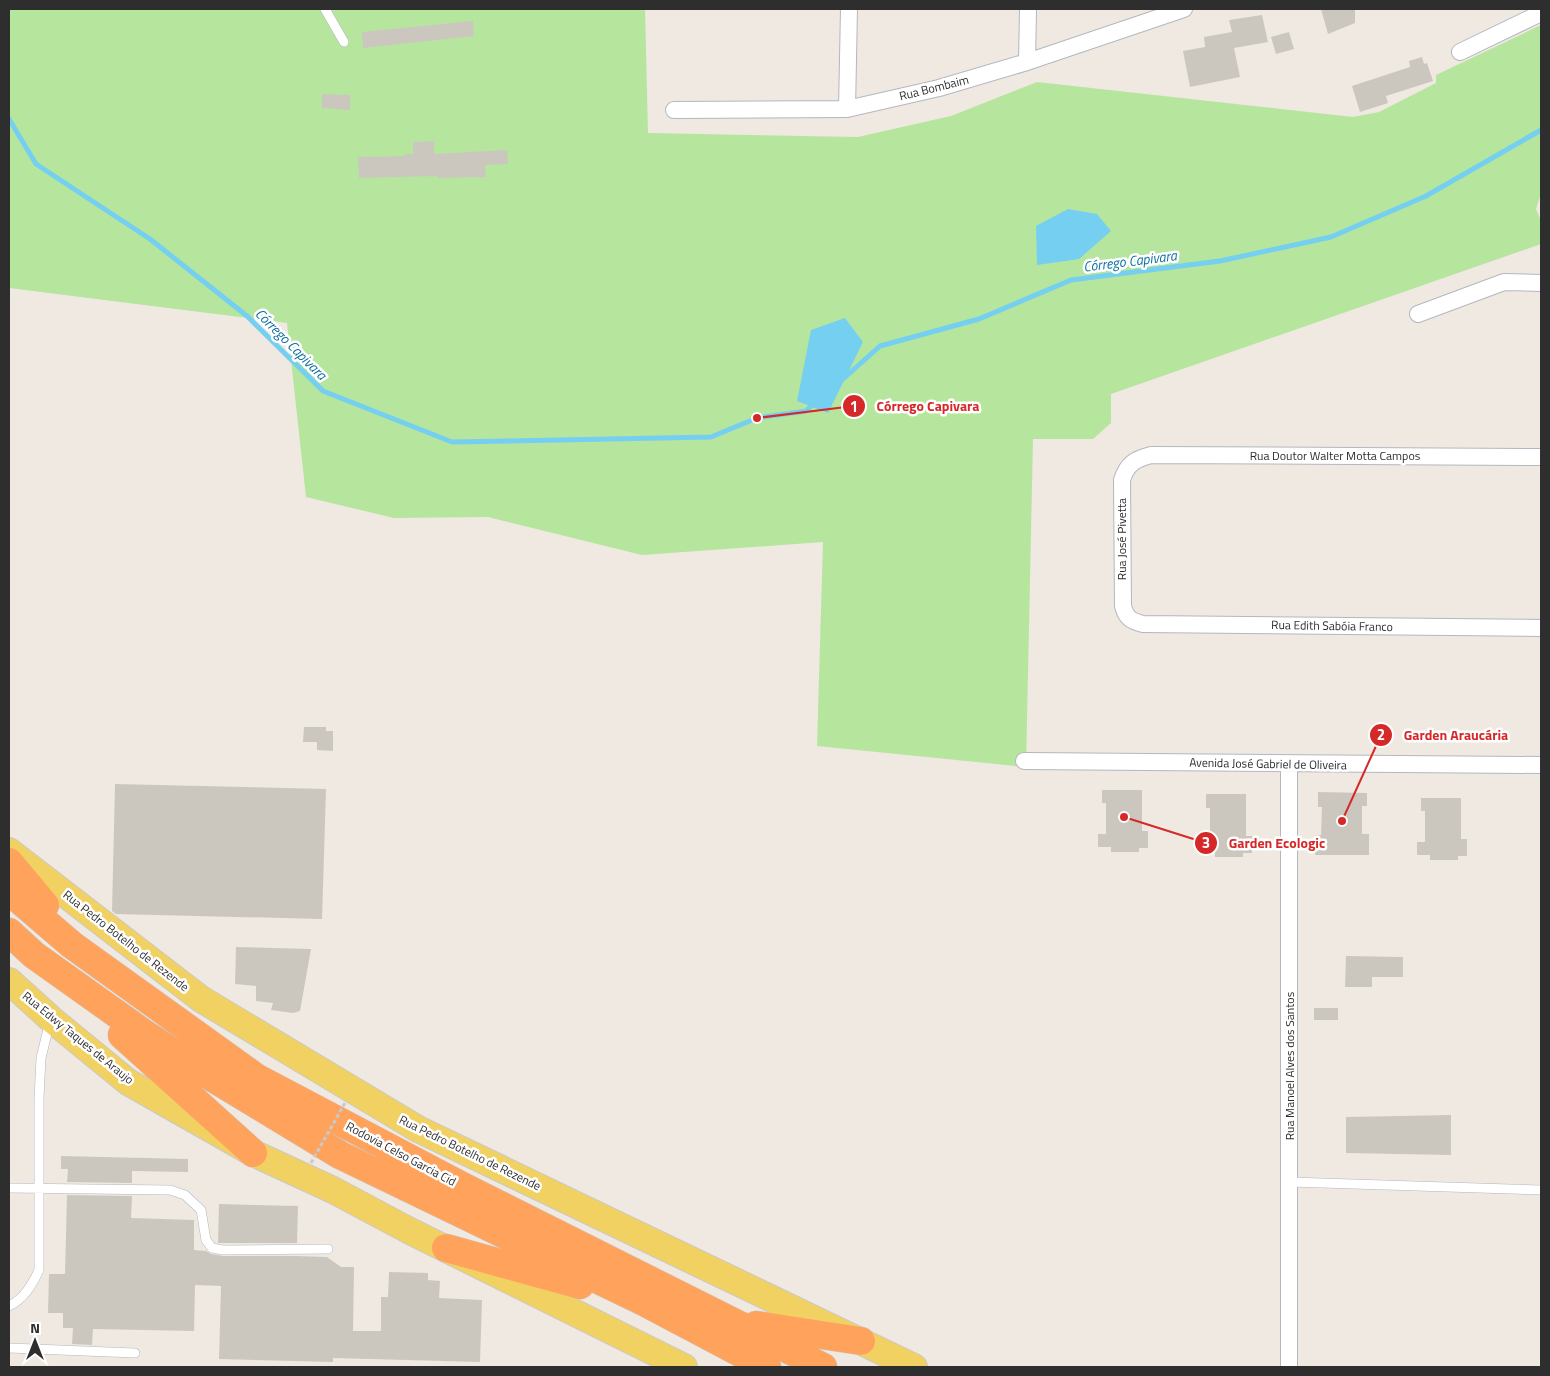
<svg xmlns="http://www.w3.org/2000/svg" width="1550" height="1376" font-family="'Titillium Web',sans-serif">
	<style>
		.green { fill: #b6e59e }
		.water { fill: #75cff0 }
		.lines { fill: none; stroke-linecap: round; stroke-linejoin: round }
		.stream { stroke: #75cff0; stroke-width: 5 }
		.building { fill: #cbc7bf }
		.service-casing { stroke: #b4b7c1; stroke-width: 10 }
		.minor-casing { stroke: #b4b7c1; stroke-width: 18 }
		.primary-casing { stroke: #c9c9c9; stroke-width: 28 }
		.motorway-casing { stroke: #c9c9c9; stroke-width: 29 }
		.service { stroke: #fff; stroke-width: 9 }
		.minor { stroke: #fff; stroke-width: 16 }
		.primary { stroke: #f2d163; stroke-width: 26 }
		.motorway { stroke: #ffa35c; stroke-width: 28 }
		.path-bridge { stroke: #c9c9c9; stroke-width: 3; stroke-dasharray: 4 2.5; stroke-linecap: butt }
		.labels { text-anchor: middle; stroke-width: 5; stroke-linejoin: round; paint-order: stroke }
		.street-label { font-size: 12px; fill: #2e2e2e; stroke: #fff }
		.water-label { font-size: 14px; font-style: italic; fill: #0d6fa3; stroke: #fff }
		.leader { fill: none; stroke: #d62828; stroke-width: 2 }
		.callout-dot { fill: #d62828; stroke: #fff; stroke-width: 2 }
		.mark-label { font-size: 15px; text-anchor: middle; font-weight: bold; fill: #fff }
		.callout-label { font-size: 14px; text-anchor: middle; font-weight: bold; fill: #d62828; stroke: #fff; stroke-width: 5; stroke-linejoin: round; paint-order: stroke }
	</style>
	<rect width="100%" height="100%" fill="#efe9e1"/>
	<path class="green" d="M9,9H645L648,133L858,137L951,116L1037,82L1353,117L1379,112L1436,83V75L1541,25V193L1536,209L1541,221V244L1111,394V423L1093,439H1033L1026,767L817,746L823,542L642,555L488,517L394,518L306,497L287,323L9,288Z"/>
	<path class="water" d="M1068,209L1097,214L1111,231L1079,259L1037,265L1036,226Z
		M845,318L863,342L828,413L797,401L811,330Z"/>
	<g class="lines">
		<path class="stream" d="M9,119L36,164L150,239L247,316L323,391L452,442L711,437L757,418L806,411L815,402
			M843,379L880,346L979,319L1071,280L1220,261L1331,237L1426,196L1541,130"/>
	</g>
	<path class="building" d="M1321,9H1355V23L1328,34Z
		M1262,15L1268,42L1234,48L1240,77L1190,87L1183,51L1205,47L1204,37L1232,32L1229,20Z
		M473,21L474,36L363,48L362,32Z
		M1289,32L1294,49L1276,54L1271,37Z
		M1422,57L1424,64L1427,63L1433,81L1386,96L1388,103L1360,112L1352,86L1410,67L1409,61Z
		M322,94L350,95V110L322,108Z
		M434,141V154L507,150L508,164L485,165L486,177L437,178V176L359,178L358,157L405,156V154H413V142Z
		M304,727H326V731H333V751L317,750V742H303Z
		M115,784L326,789L322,919L116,914L112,911Z
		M1102,790H1142V831H1148V848H1139V852H1111V847H1098V834H1106V803H1102Z
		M1318,792L1367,793V806H1362V834H1369V855H1315V835H1321L1322,807H1318Z
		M1206,794H1246V836H1252V853H1243V857H1215V852H1202V838H1210V808H1206Z
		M1421,798H1461V839H1467V856H1458V860H1430V855H1417V842H1425V811H1421Z
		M236,947L311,949L300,1011L293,1013L271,1010L273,1003L256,1001V986L235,984Z
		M1346,956L1403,957V977H1372V987H1345Z
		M1314,1008H1338V1020H1314Z
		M1451,1115V1155L1346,1153V1117Z
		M61,1156L188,1159V1172L132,1171V1183L67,1182L68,1169H61Z
		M67,1195L132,1196L131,1218L194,1220V1250L206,1251L211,1254L223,1256H297L327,1257L341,1267H354L353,1331H381V1297H388L389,1272L428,1273V1280L440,1281L439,1298L482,1300L480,1362L333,1358V1362L219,1359L221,1286L195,1285L194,1331L93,1329L92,1345L72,1344L73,1328H63V1313H48L49,1274H65Z
		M219,1204L298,1206L297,1243H218Z"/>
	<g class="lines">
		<g class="service-casing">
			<path id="service" d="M325,9L344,42
				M1290,1182L1541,1190
				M9,1188L170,1190L185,1195L201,1210L206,1240L212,1248L223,1250L328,1249
				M9,1306C24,1299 32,1285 39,1270V1098L41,1058L50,1021
				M9,1348L135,1353"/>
		</g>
		<g class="minor-casing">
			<path id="minor" d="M1460,52L1541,13
				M1027,62L1028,9
				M847,109L849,9
				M674,110L847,109L939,88L1027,62L1184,9
				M1418,314L1504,282L1541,283
				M1541,457L1151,455C1135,459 1127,464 1122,480L1123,606C1126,618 1131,621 1143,624L1541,628
				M1024,761L1541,765
				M1289,1367V764"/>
		</g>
		<g class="primary-casing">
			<path id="primary" d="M9,851L201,999L418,1129L914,1367
				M9,981L51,1019L128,1082L253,1153L333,1190L410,1231L684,1367"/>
		</g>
		<g class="motorway-casing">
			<path id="motorway" d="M9,862L45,905
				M9,891L72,945L257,1078L460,1185L823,1367
				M9,932L34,955L145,1034L213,1078L340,1155L646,1303L767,1367
				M122,1035L253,1153
				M446,1248L580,1285
				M756,1325L861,1341"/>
		</g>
		<use href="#service" class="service"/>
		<use href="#minor" class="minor"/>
		<use href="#primary" class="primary"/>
		<use href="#motorway" class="motorway"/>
		<path class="path-bridge" d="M311,1163L346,1101"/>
	</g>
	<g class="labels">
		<g class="street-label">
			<text transform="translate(934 88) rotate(-14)" y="4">Rua Bombaim</text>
			<text x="1335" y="460">Rua Doutor Walter Motta Campos</text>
			<text transform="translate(1122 539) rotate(-90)" y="4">Rua José Pivetta</text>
			<text transform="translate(1332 626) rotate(1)" y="4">Rua Edith Sabóia Franco</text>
			<text transform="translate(1268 764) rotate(1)" y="4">Avenida José Gabriel de Oliveira</text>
			<text transform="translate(126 941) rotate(38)" y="4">Rua Pedro Botelho de Rezende</text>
			<text transform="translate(78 1038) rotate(39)" y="4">Rua Edwy Taques de Araujo</text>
			<text transform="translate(1290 1066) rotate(-90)" y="4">Rua Manoel Alves dos Santos</text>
			<text transform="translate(470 1153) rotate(26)" y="4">Rua Pedro Botelho de Rezende</text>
			<text transform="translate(401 1154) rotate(28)" y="4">Rodovia Celso Garcia Cid</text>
		</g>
		<g class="water-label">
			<text transform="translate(1130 261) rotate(-7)" y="5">Córrego Capivara</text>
			<text transform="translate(291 344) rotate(45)" y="5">Córrego Capivara</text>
		</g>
	</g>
	<path class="leader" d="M757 418L854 406M1342 821L1381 735M1124 817L1206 843"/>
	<g class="callout-dot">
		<circle cx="757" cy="418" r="5"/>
		<circle cx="1342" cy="821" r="5"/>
		<circle cx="1124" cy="817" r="5"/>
		<circle cx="854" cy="406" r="12"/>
		<circle cx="1381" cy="735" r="12"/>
		<circle cx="1206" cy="843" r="12"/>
	</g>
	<g class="mark-label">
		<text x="854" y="412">1</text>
		<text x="1381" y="740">2</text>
		<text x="1206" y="848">3</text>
	</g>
	<g class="callout-label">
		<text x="928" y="411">Córrego Capivara</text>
		<text x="1456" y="740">Garden Araucária</text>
		<text x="1277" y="848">Garden Ecologic</text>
	</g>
	<rect width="1550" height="1376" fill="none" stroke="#2e2e2e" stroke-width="20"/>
	<g transform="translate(35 1341)" stroke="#ffffff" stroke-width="4" paint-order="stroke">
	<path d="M0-4L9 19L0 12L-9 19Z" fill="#2e2e2e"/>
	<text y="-8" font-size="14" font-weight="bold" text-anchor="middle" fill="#2e2e2e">N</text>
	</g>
</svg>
